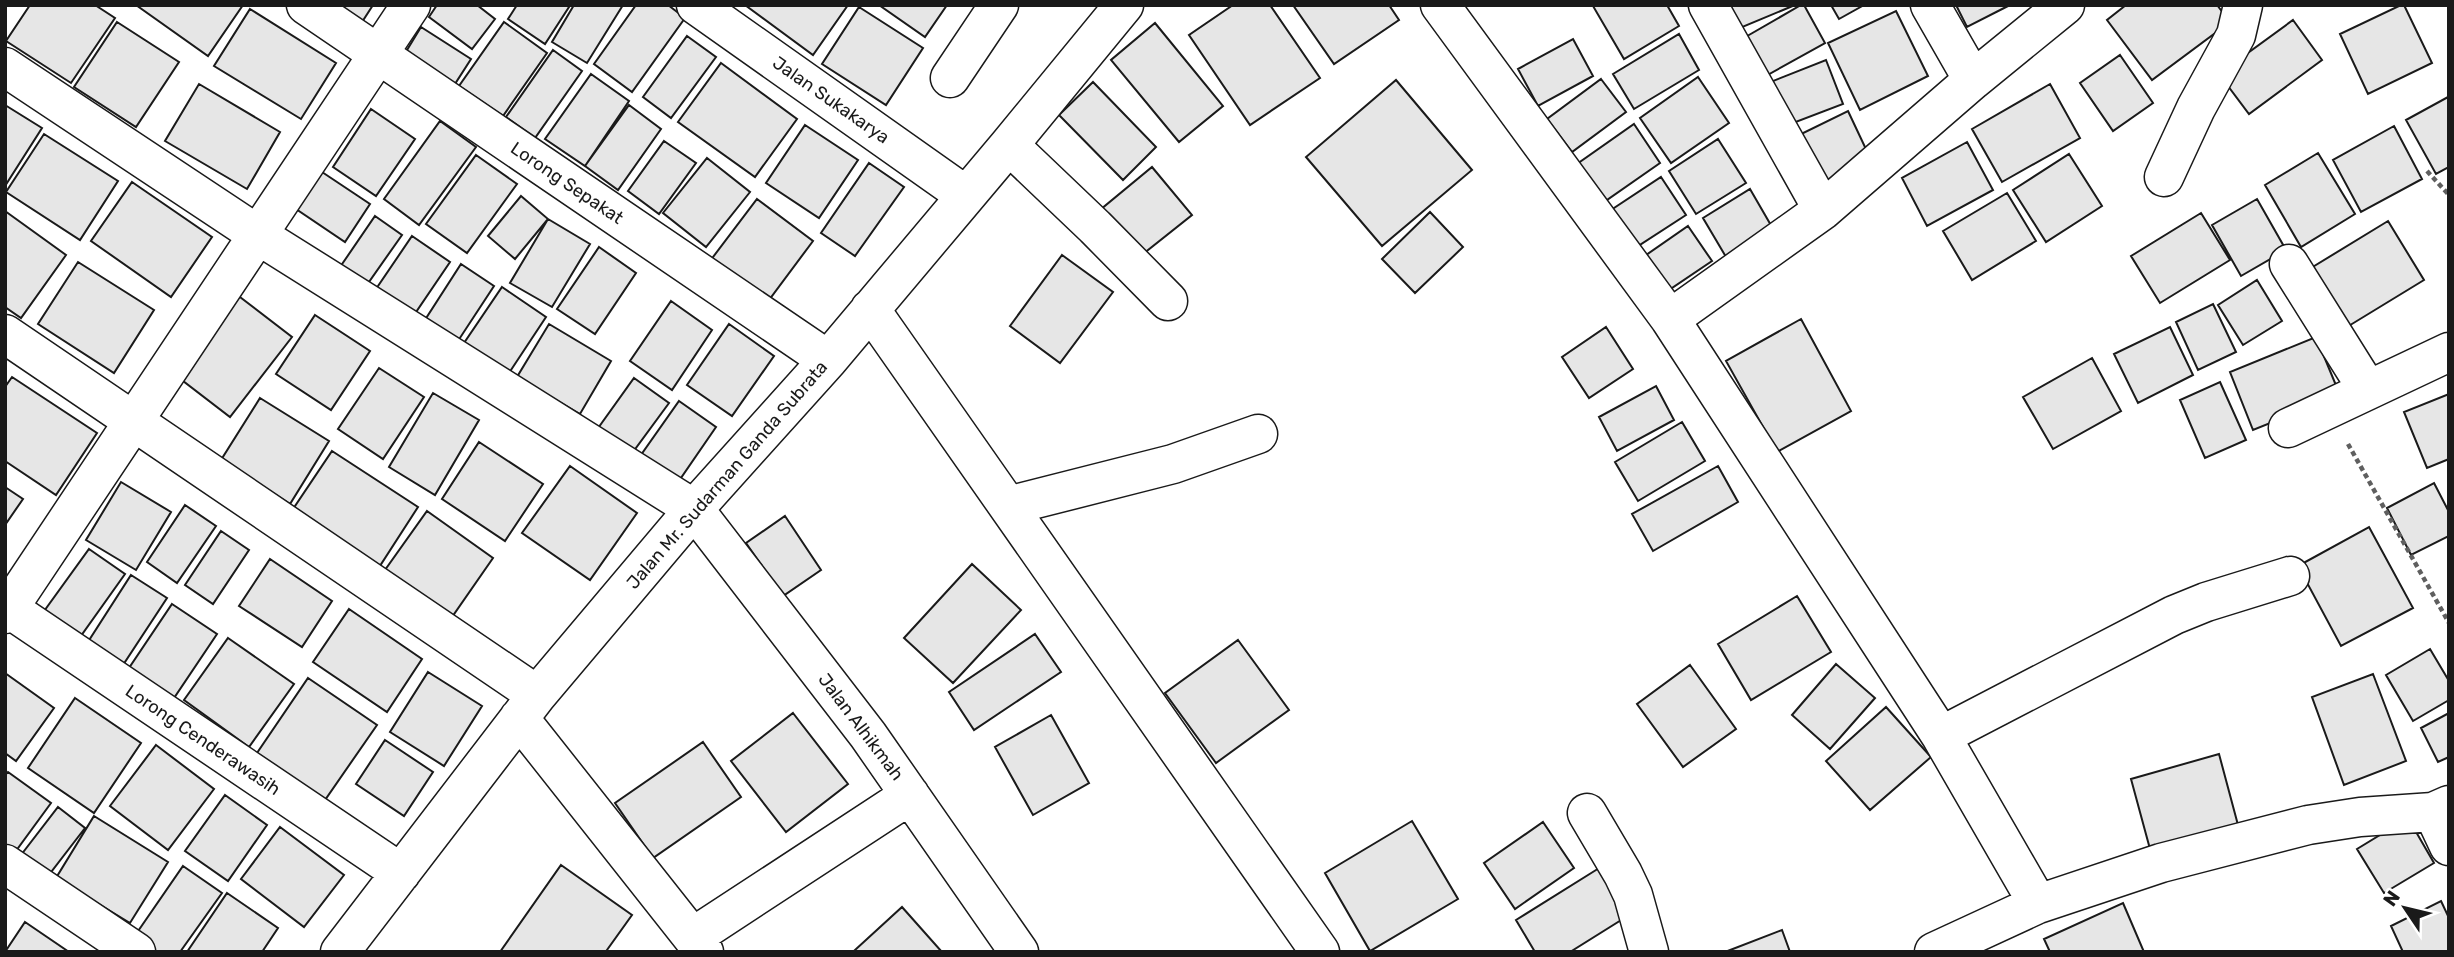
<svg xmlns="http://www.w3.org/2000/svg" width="2454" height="957" font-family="Rubik,sans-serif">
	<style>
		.building { fill: #e6e6e6; stroke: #1a1a1a; stroke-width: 2 }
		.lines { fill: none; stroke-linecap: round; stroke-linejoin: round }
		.minor-casing { stroke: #1a1a1a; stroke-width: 41 }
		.path { stroke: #5f5f5f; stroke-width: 4.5; stroke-dasharray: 5 3.5; stroke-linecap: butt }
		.minor { stroke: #fff; stroke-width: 38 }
		.labels { text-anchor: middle; stroke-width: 5; stroke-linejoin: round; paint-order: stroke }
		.street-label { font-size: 18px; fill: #1a1a1a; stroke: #fff }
	</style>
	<rect width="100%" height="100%" fill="#fff"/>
	<path class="building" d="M30,5H95L115,18L71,83L6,41Z
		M136,5H243L208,56Z
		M336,5H373L362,22Z
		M437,5H477L495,19L472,49L429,17Z
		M517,5H566L569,7L545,44L508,19Z
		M574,5H623L587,63L552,42Z
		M636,5H668L685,18L632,92L594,64Z
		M745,5H848L813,55Z
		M879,5H947L925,37Z
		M1233,5H1270L1320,78L1250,125L1189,35Z
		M1293,5H1389L1399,20L1334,64Z
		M1595,5H1667L1679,26L1624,59L1593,6Z
		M1717,5H1795L1728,33Z
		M1801,5H1804L1825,43L1764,77L1742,39Z
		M1831,5H1864L1839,19Z
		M1956,5H2010L1967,27Z
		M2126,5H2217L2230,22L2152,80L2107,20Z
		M2401,5H2404L2432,63L2368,94L2340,34Z
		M859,7L923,48L886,105L822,64Z
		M250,9L336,63L301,119L214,66Z
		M1896,11L1928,76L1860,110L1828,43Z
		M2293,20L2322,60L2249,114L2219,74Z
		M117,22L179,62L136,127L74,87Z
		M504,22L547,53L503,116L459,86Z
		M1155,23L1223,106L1179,142L1111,60Z
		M421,27L471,59L453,87L404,55Z
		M1679,34L1699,70L1634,109L1613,74Z
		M687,36L716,57L671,118L643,97Z
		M1573,39L1593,76L1538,106L1518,69Z
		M553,50L582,71L535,138L506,117Z
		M2120,55L2153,103L2113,131L2080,83Z
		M1826,60L1843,104L1780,128L1763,85Z
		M721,63L797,119L755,177L678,122Z
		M591,74L629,101L585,166L545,139Z
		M1698,77L1729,123L1671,163L1640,118Z
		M1601,79L1626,112L1572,152L1547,119Z
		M1396,80L1472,170L1382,246L1306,157Z
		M1093,82L1156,147L1123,180L1059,115Z
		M199,84L280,132L247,189L165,141Z
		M2050,84L2080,138L2002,182L1972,129Z
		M2448,97L2449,167L2436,174L2406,120Z
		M5,105L42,128L5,186Z
		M629,105L661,129L618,190L585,166Z
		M371,109L415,139L376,196L333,167Z
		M1848,111L1873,164L1820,189L1795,137Z
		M440,121L476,147L419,225L384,199Z
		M1634,124L1660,163L1604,202L1577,164Z
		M805,125L858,160L819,218L766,183Z
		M2394,126L2422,179L2361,212L2333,160Z
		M44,134L118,181L80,240L6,192Z
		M1718,139L1746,183L1696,214L1669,171Z
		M664,141L696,163L659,214L628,191Z
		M1967,142L1993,190L1927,226L1902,178Z
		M2318,153L2355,214L2301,247L2265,185Z
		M2069,154L2102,206L2046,242L2013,190Z
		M476,155L517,184L467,253L426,224Z
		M707,158L750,192L706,247L663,213Z
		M869,163L904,187L855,256L821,233Z
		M1152,167L1192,215L1138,258L1100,210Z
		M322,172L370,204L345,242L296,209Z
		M1661,177L1686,215L1635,248L1611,210Z
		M132,182L212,237L171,297L91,241Z
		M1750,189L1776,234L1729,262L1703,218Z
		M2007,193L2036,241L1972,280L1943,231Z
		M521,196L548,219L515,259L488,236Z
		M757,199L813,241L766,304L710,261Z
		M2257,199L2286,250L2241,276L2212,225Z
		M5,211L66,255L21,318L5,307Z
		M1430,212L1463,247L1415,293L1382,259Z
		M2201,213L2230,260L2160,303L2131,256Z
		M375,216L402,235L364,289L338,270Z
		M548,219L590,244L552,307L510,283Z
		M2388,221L2424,280L2347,327L2311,268Z
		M1688,226L1712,261L1660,296L1636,262Z
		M412,236L450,262L414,315L376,289Z
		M599,247L636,273L595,334L557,309Z
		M1062,255L1113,292L1060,363L1010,326Z
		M78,262L154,310L114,373L38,324Z
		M461,264L494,286L456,344L423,323Z
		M2257,280L2282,321L2243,345L2218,305Z
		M502,287L546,317L507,376L462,346Z
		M236,294L292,337L230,417L174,374Z
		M671,301L712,330L672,390L630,361Z
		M2213,304L2236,352L2198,370L2176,322Z
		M315,315L370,351L331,410L276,374Z
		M1801,319L1851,411L1777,452L1726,361Z
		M549,324L611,361L580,414L517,377Z
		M729,324L774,356L732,416L687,385Z
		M1606,327L1633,369L1589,398L1562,357Z
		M2170,327L2193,375L2138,403L2114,354Z
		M2316,337L2340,395L2253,430L2230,372Z
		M2092,358L2121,411L2053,449L2023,397Z
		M379,368L424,397L383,459L338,429Z
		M12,377L97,433L56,495L5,461V387Z
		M634,378L669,403L630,456L596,431Z
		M2220,382L2246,440L2205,458L2180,400Z
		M1656,386L1674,420L1617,451L1599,417Z
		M433,393L479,420L435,495L389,467Z
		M2449,394V459L2427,468L2404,412Z
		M260,398L329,441L290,504L221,460Z
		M679,401L716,427L674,488L636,462Z
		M1682,422L1705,461L1638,501L1615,462Z
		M479,442L543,484L505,541L442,499Z
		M332,451L418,507L376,572L289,515Z
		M570,466L637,513L590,580L522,533Z
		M1718,466L1738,502L1653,551L1632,514Z
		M121,482L171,512L136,570L86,540Z
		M2434,483L2449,512V536L2411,555L2387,508Z
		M5,487L23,499L5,525Z
		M185,505L216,526L177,583L147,562Z
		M427,511L493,558L452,617L385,570Z
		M785,516L821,570L783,596L746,543Z
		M2369,527L2413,608L2341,646L2298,566Z
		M221,531L249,550L213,604L185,585Z
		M89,549L125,574L78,640L42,614Z
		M270,559L332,601L302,647L239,606Z
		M972,564L1021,610L953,683L904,638Z
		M131,575L167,598L121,668L86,645Z
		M1797,596L1831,652L1751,700L1718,644Z
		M172,604L217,634L172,701L127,671Z
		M349,609L422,659L387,712L313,662Z
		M1035,634L1061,672L974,730L949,692Z
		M228,638L294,684L249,747L184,700Z
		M1238,640L1289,710L1216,763L1165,693Z
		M2430,649L2449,681V700L2413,721L2386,675Z
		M1836,664L1875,698L1830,749L1792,715Z
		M1690,665L1736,729L1683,767L1637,704Z
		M428,672L482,706L444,766L390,732Z
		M5,673L54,708L16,761L5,753Z
		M2373,674L2406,761L2344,785L2312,697Z
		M308,678L377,725L325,800L257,753Z
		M75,698L141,743L94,813L28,768Z
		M1886,707L1931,757L1870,810L1826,761Z
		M793,713L848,784L786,832L731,761Z
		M2449,713V757L2438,762L2421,728Z
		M1051,715L1089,783L1033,815L995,747Z
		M385,740L433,772L404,816L356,784Z
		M703,742L741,797L653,858L615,803Z
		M156,745L214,789L168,850L110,806Z
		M2219,754L2238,825L2150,849L2131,779Z
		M8,772L51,803L10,859L5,855V775Z
		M225,795L267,825L228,881L185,851Z
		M58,807L85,828L48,876L21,855Z
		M94,816L168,862L130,923L56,878Z
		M2408,818L2434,863L2384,893L2357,849Z
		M1412,821L1458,899L1370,951L1325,873Z
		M1543,822L1574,868L1515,909L1484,863Z
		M280,827L344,875L304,927L241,879Z
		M561,865L632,915L607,950L610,952H500Z
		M1604,865L1634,912L1570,952H1535L1516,920Z
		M183,866L222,893L180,952H155L134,937Z
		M227,893L278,928L262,952H187Z
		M2441,901L2449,918V952H2403L2391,926Z
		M2123,903L2144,952H2050L2044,939Z
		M902,907L942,952H857L855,950Z
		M25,922L69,952H5Z
		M1782,930L1790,952H1725Z"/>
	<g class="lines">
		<g class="minor-casing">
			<path id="minor" d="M306,5L828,360
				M696,5L965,195
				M1440,5L1670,319L1941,736L2038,904
				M1708,5L1823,210
				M1930,5L1973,80
				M5,67L258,235L694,509L868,735L1019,952
				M950,78L999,5
				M1009,145L1095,227L1168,301
				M2164,177L2196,108L2236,35L2243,5
				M2289,264L2368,390
				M870,309L1320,952
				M1670,319L1823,210L1973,80L2065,5
				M5,334L537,695
				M2288,428L2449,352
				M1008,506L1173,464L1258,434
				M5,606L401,873
				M5,614L411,5
				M519,718L704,952
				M1941,736L2174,615L2206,602L2290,576
				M2433,812L2449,846
				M1587,813L1623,874L1633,895L1649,952
				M5,864L136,952
				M693,937L910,795
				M340,952L537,695L694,509L828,360L1009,145L1124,5
				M1934,952L2038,904L2161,863L2308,825L2360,817L2433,812L2449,805"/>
		</g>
		<path class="path" d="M2427,171L2449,195
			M2348,444L2449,623"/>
		<use href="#minor" class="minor"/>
	</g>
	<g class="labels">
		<g class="street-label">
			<text transform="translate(831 100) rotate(35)" y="6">Jalan Sukakarya</text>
			<text transform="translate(567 183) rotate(34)" y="6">Lorong Sepakat</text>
			<text transform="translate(727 475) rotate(-49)" y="6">Jalan Mr. Sudarman Ganda Subrata</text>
			<text transform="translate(861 727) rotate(53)" y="6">Jalan Alhikmah</text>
			<text transform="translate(203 740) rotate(34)" y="6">Lorong Cenderawasih</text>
		</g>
	</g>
	<rect width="2454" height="957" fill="none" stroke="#1a1a1a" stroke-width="14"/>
	<g transform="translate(2405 908) rotate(305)" stroke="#ffffff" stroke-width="5" paint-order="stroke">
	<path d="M0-5L12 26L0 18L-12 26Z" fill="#1a1a1a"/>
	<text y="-10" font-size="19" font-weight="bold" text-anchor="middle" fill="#1a1a1a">N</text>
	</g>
</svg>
